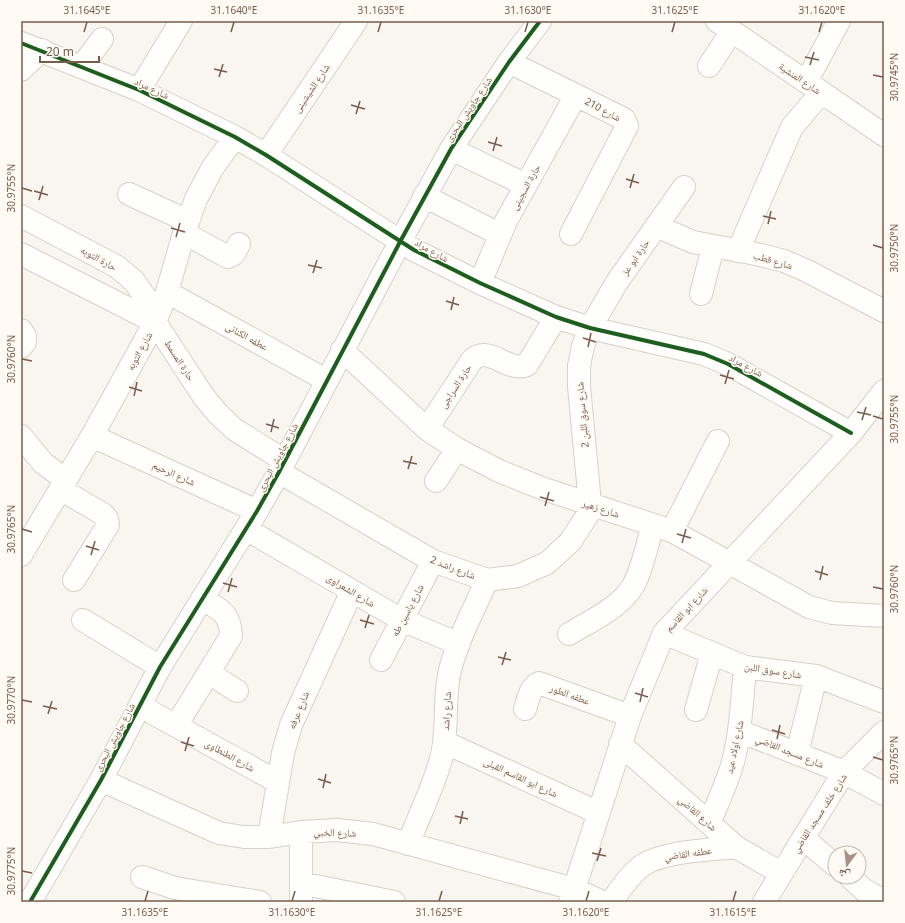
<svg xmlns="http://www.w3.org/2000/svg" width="905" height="923" font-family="'Noto Sans','Noto Naskh Arabic',sans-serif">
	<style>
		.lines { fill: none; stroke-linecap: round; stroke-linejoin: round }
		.minor-casing { stroke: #d7d1cb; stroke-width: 24 }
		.minor { stroke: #fefefd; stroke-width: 22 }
		.cycleway-casing { stroke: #fffaf3; stroke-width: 6 }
		.cycleway { stroke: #1b5e20; stroke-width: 4 }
		.ticks { fill: none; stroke: #7a5c4d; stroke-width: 1.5 }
		.labels { text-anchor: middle; stroke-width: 3; stroke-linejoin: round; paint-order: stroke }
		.street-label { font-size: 10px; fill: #7a5c4d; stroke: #fffaf3 }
		.neatline { fill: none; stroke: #7a5c4d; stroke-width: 1.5 }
		.ticks-label { font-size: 10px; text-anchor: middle; fill: #7a5c4d }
	</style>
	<rect width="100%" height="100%" fill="#f9f5f0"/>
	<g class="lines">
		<g class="minor-casing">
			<path id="minor" d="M717,21L884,135
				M21,43L139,90L235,137L266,155L414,250L480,283L556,317L590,328L704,354L728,364L851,433
				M509,62L624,119L627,126L571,234
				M82,66L102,39
				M709,66L732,31
				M21,70L42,50
				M806,82L839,21
				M139,90L181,21
				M451,149L526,185
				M266,155L356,21
				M129,194L188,221
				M424,196L499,234
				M21,216L116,266L134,281L147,300L155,322
				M656,226L693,242L761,255L784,261L805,270L884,311
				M184,233L228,257L234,254L239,244
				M738,251L792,127L821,93
				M21,254L155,322L204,397L218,414L234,429L285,461
				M480,283L506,221L576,95
				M167,292L326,380
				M701,294L713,247
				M21,330L25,336V342L21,347
				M342,350L427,429L457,449L499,471L544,489L672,531L809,607L832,613L884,616
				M427,429L472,360C490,344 507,373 527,365L556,317
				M21,436L43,463L66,480
				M92,436L257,511
				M279,472L433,561L487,580L518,576L547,563L570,542L594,505
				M436,481L457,449
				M60,489L103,514L107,519L108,525L74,580
				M590,504L579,386V366L583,346L590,328L617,282L684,187
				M246,529L402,620L459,644
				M672,531L718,441
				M21,555L92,436L155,322L167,292L184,233L196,199L213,167L235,137
				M83,620L160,667
				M664,633L745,667L816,676L884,702
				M569,634C590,621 620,608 633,586C643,568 647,544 653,525
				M381,660L433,561
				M209,673L237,691
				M140,706L278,782
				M525,709C528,700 530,687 539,683L630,716
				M696,710L712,653
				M176,726L231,636C230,613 221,610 202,599
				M739,731L844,772L884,794
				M444,742L599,813
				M620,744L736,847L781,873
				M797,754L816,676
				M101,780L219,833L244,837H269L301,832L337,830L373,834L574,889L602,902
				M709,823C718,803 727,783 733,762C741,731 742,699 745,667
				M301,832V902
				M269,837L283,753L291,725L352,591
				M803,838L835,865
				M408,844C419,816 433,788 441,759C449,730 443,699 450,670C458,639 474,609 487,580
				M142,877L175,888L260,902
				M850,877L864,890L884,901
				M301,883L394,902
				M30,902L101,780L160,667L257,511L279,472L401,240L451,149L509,62L540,21
				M570,902L630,716L664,633L851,433L884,391
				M611,902C620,890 630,874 643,865C664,851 710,850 736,847
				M764,902L844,772L884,732"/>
		</g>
		<use href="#minor" class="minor"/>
		<g class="cycleway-casing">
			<path id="cycleway" d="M21,43L139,90L235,137L266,155L414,250L480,283L556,317L590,328L704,354L728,364L851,433
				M30,902L101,780L160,667L257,511L279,472L401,240L451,149L509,62L540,21"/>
		</g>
		<use href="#cycleway" class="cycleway"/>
	</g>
	<path class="ticks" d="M84,32L87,22M231,32L234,22M378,32L381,22M525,32L528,22M672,32L675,22M819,32L822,22M805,57L819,60M810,65L814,52M214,69L227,72M873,75L883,77M219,77L223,64M351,105L365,109M356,114L360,101M488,142L502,146M493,151L497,137M626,179L639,183M22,188L32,191M630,188L634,174M34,191L48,195M39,200L43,186M763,216L776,219M768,224L771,211M171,228L185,232M176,237L180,223M873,245L883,248M308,265L322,268M313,273L317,260M446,301L459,305M451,310L454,297M583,338L596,342M588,347L591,333M22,359L32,361M720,375L734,379M725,384L729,370M129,387L142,391M134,396L137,382M857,412L871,415M873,416L883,419M862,420L866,407M266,424L279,428M271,432L274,419M403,461L417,464M408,469L412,456M540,497L554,501M545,506L549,492M22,529L32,532M677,534L691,538M682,543L686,529M86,546L99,550M91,555L95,541M815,571L828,575M820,580L823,566M223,583L237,587M873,587L883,589M228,592L232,578M360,620L374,624M365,628L369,615M498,657L511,660M502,665L506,652M635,693L648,697M22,700L32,702M640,702L643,688M43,706L57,709M48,714L52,701M772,730L785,734M777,739L780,725M181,742L194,746M185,751L189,737M873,757L883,760M318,779L331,783M323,788L326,774M455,816L468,819M460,824L463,811M592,853L606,856M597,861L601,848M22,871L32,873M145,901L148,891M292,901L295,891M439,901L442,891M586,901L589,891M733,901L736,891"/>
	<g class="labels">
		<g class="street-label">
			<text transform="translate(800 78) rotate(34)" y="4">شارع المنشية</text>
			<text transform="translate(152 88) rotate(25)" y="4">شارع مراد</text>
			<text transform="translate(311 88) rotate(-56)" y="4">شارع الشيشينى</text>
			<text transform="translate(468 109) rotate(-56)" y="4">شارع جاويش البحرى</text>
			<text transform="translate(603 109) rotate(28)" y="4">شارع 210</text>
			<text transform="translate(525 187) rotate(-61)" y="4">حارة السجينى</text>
			<text transform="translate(432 250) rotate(29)" y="4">شارع مراد</text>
			<text transform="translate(635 257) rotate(-55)" y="4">حارة ابو عز</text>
			<text transform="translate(99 258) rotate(29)" y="4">حارة التوبه</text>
			<text transform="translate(773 260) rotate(16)" y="4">شارع قطب</text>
			<text transform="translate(247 336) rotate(29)" y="4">عطفه الكنانى</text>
			<text transform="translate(139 351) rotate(-61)" y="4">شارع التوبه</text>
			<text transform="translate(180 360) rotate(57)" y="4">حارة المسمط</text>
			<text transform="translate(746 365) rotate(28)" y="4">شارع مراد</text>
			<text transform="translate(455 386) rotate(-57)" y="4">حارة السراجى</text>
			<text transform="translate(582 415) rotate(-95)" y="4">شارع سوق اللبن 2</text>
			<text transform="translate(277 457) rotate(-62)" y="4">شارع جاويش البحرى</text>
			<text transform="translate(174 473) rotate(24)" y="4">شارع الرحيم</text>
			<text transform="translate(601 508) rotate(18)" y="4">شارع زهير</text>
			<text transform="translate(453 567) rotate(21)" y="4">شارع راشد 2</text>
			<text transform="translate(351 590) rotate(31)" y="4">شارع الشعراوى</text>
			<text transform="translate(686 609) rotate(-47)" y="4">شارع ابو القاسم</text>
			<text transform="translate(407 610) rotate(-62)" y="4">شارع ياسين طه</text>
			<text transform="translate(773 670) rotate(9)" y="4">شارع سوق اللبن</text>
			<text transform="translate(570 694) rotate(20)" y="4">عطفه الطور</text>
			<text transform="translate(298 710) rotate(-68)" y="4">شارع عرفه</text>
			<text transform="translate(446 711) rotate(-87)" y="4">شارع راشد</text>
			<text transform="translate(114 737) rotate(-62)" y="4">شارع جاويش البحرى</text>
			<text transform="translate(734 747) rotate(-78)" y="4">شارع اولاد عيد</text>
			<text transform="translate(790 751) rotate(22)" y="4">شارع مسجد القاضي</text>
			<text transform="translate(230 755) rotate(29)" y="4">شارع الطنطاوى</text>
			<text transform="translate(521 777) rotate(25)" y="4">شارع ابو القاسم القبلى</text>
			<text transform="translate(698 813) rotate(42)" y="4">شارع القاضي</text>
			<text transform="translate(819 813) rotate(-57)" y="4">شارع خلف مسجد القاضي</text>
			<text transform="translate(335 832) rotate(2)" y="4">شارع الخبي</text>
			<text transform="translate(688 853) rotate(-8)" y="4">عطفه القاضي</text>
		</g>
	</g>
	<rect width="905" height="923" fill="none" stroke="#fffaf3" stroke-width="44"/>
	<g transform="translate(847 865) rotate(195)"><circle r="19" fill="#fffaf3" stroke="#cabbb1"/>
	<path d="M0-3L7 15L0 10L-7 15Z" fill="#a69286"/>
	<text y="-6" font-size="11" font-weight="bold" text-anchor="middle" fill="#7a5c4d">ش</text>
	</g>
	<path d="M40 56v6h59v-6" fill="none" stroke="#7a5c4d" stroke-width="2"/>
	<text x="46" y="56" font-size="12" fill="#7a5c4d" stroke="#fffaf3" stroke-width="3" paint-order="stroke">20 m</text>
	<rect x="22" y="22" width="861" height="879" class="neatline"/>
	<g class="ticks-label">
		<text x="87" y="14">31.1645°E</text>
		<text x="234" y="14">31.1640°E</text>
		<text x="381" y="14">31.1635°E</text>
		<text x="528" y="14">31.1630°E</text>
		<text x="675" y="14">31.1625°E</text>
		<text x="822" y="14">31.1620°E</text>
		<text transform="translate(894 77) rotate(-90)" y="4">30.9745°N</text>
		<text transform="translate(11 188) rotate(-90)" y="4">30.9755°N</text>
		<text transform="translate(894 248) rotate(-90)" y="4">30.9750°N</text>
		<text transform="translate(11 359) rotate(-90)" y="4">30.9760°N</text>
		<text transform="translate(894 419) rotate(-90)" y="4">30.9755°N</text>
		<text transform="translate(11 529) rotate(-90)" y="4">30.9765°N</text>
		<text transform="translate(894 589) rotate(-90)" y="4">30.9760°N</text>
		<text transform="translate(11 700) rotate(-90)" y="4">30.9770°N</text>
		<text transform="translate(894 760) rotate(-90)" y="4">30.9765°N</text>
		<text transform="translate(11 871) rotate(-90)" y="4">30.9775°N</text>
		<text x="145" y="916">31.1635°E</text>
		<text x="292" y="916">31.1630°E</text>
		<text x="439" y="916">31.1625°E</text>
		<text x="586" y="916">31.1620°E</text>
		<text x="733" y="916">31.1615°E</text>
	</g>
</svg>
